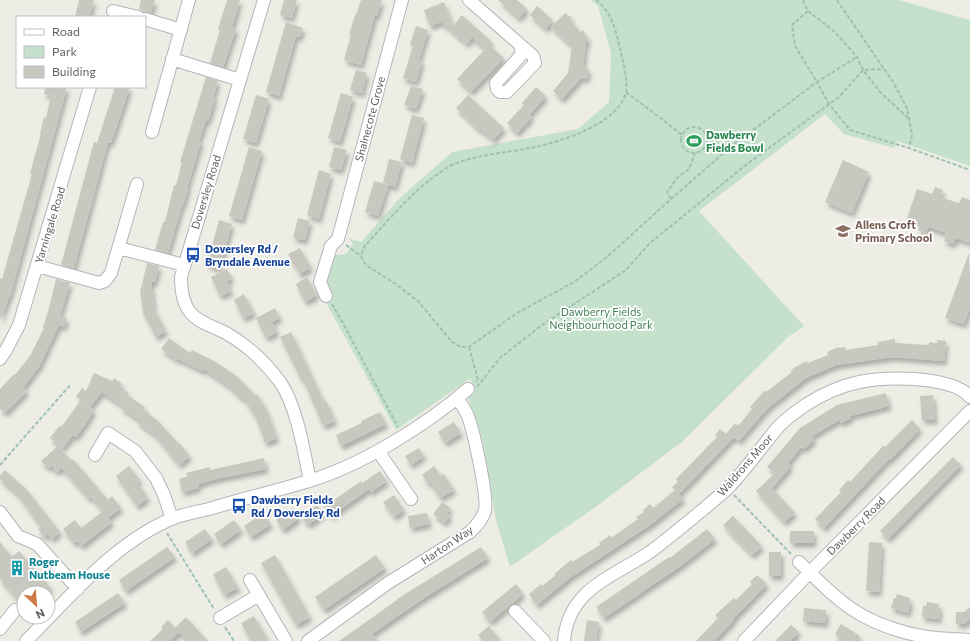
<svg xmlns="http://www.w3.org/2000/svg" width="970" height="641" font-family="Commissioner,sans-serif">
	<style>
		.green { fill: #c5e1cc }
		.building { fill: #c8c8c1; filter: url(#shadow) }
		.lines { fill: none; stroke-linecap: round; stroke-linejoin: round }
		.minor-casing { stroke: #b5b5ba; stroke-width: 14 }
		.path { stroke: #9fc1b2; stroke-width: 2; stroke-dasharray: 4 2; stroke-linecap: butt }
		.minor { stroke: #fff; stroke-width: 12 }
		.labels { text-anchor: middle; stroke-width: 3.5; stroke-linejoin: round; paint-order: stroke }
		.street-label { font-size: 11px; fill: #5d5e63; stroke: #fff }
		.leisure-label { font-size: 11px; font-weight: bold; fill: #27864d; stroke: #fff; text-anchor: start }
		.education-label { font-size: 11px; font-weight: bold; fill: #785e54; stroke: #fff; text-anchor: start }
		.transit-label { font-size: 11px; font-weight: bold; fill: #164399; stroke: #fff; text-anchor: start }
		.park-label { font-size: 11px; fill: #407e54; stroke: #fff }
		.culture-label { font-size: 11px; font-weight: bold; fill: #0d838f; stroke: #fff; text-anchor: start }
	</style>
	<defs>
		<filter id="shadow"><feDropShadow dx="2.5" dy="4.5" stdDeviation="2" flood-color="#0004"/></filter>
	</defs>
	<rect width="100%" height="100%" fill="#edede5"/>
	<path class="green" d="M591,0H898L970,20V166L897,141L894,148L844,134L825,114L699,211L804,326L788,337L683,441L601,503L510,567L496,520L482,438L468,399L474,388L470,379L396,430L319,290L317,272L326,270L333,255H340L346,254L353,244L348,238L361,242L400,198L452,152L578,129L609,102L611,53L598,6Z"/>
	<path class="building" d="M79,0H94L89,17H75Z
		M141,0H155L151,13L139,9Z
		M227,0H240L232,28L236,29L223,67L210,63L220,30L218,29Z
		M284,0H297L292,18L280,15Z
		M361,0H382L377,16L375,15L361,65L344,60L351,35H349L355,15H356Z
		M498,0H517L527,9L519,18Z
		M444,2L453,26L462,15L492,42L489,45L504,58L471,92L457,79L485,49L472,37L467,44L441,22L430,26L424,10Z
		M537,6L553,20L546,29L530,15Z
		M565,13L572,18L570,19L580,32L583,30L589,41L586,42L583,67L589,68L587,79L581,78L562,99L553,91L568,73L572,46L551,27Z
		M286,22L303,28L300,37L296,36L279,96L266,92Z
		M416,26L428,30L419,60L422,61L416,82L403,78L413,46L410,45Z
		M356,70L367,73L362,93L350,90Z
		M206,77L218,81L213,97L215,98L208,121L206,120L199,141L201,142L187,188L188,189L183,205H182L168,253L155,250L163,222H165L174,185H176L182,163L180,162Z
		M411,86L423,89L416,109L404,105Z
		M46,87H67L11,293L0,320V278L2,279L32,174L30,173L41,134H40L44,117L46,118L51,96L44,94Z
		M115,87H130L111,143L108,142L74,268L61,265L94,142L97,143Z
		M536,87L546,96L529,115L532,117L517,133L507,123L524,105L522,103Z
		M341,93L353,97L340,142L328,138Z
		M256,95L269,99L256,143L243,139Z
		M468,95L504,128L493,140L480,129L479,130L456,108Z
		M412,115L424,118L412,163L400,159Z
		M249,147L262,151L242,220L229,216Z
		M334,147L347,150L341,170L329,167Z
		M389,159L402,162L395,187L383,183Z
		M843,160L869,172L852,213L825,202Z
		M319,170L331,174L319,219L307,215Z
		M374,181L388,185L378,216L365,212Z
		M935,187L943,190L940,197L959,203L962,197L970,200V243L956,238L953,244L944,241L946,233L928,227L926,233L918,230L920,223L907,218L917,189L932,194Z
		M298,218L310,221L305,240L293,238Z
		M219,220L232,224L219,269L207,265Z
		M300,248L311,268L299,274L288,254Z
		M969,253L970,307L964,324L945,318Z
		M147,263L159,266L155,282H151L154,309L166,331L156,337L143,313L140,289H141Z
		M227,269L232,279L227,281L231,291L220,296L211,277Z
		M307,277L317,295L305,302L296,284Z
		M56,279L70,283L60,316L67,318L64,327L59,325L40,365L23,388L27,391L5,413L0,409V389L14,374L15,375L30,356L44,328L43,327L49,308Z
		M244,294L254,313L243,318L234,300Z
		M275,308L280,318L272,322L277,332L266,338L256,318Z
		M291,332L324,402L326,401L335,421L323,426L303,379H301L280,337Z
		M169,338L190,353L192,350L216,362L238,377L255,395L257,394L266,409L277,438L265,443L256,418L243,397L242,399L229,386L204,369L203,371L178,359L177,360L161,349Z
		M895,339V343L929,345V342L937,343V340L946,341L944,361L892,357L836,365L806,378L768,408L739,441L734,437L679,494L683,499L653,523L571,577L537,605L529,594L541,584L542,586L556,575L554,574L571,560L572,562L600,545L599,543L610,535L611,538L638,519L636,517L644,512L643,510L650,504L653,508L675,490L672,487L678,482L676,479L717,437L715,435L720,429L726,434L735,423L738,426L752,409L750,407L765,390L766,392L792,372L791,370L797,366L807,361L808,363L828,355L827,352L836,348L845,347L846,350L878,345V342Z
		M94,373L112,381L114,378L122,384L120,387L129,393L127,395L145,407L143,409L158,421L179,444H180L190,456L179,465L155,435L137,422L139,420L121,408L122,406L102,392L90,407L94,410L88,419H89L76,437L73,435L63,448L50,438L60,425L61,427L81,400L76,397L82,388L86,391Z
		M886,393L889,406L850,416L851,418L841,423L839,420L812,436L814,440L804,449L801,447L788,463L791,466L772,488L795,513L784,522L756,491L775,473L767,467L800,428L837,405Z
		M933,395L935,420H922L920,396Z
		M380,412L386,424L341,446L336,435L362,423L361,421Z
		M912,420L920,429L890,460L889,459L824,528L815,519L841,492L839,490L848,480L850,482L884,445L885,447Z
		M454,422L461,433L445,443L438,432Z
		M58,446L72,461L73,459L108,500L112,496L121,508L108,518L112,522L81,546L78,541L74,543L63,529L75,520L81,528L103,511L91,497L89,499L62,468L57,472L51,466L48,468L41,461Z
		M419,448L424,456L411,465L405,456Z
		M953,457L961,465L888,539L880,531Z
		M264,458L266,469L220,478L198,484L199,488L182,492L179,479L188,476L186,473L210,467V470Z
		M129,466L140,480L137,482L148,498L137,506L116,476Z
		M434,466L441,476L444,474L454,490L440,498L430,482L428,484L422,475Z
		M5,470L28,491L60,532L52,539L48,534L44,537L38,529L41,527L18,495L0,479V475Z
		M380,471L387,481L371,492L369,489L331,516L324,507L361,481L362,483Z
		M394,495L404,510L394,517L383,502Z
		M442,502L451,508L447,513L450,516L445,523L433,514Z
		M317,505L323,514L308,525L301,516Z
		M292,508L299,518L283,530L276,520Z
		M263,513L271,524L251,537L244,526Z
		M427,513L429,524L410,528L408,516Z
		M733,516L762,546L752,555L723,525Z
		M234,520L241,530L221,544L214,534Z
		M205,529L212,539L192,553L185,542Z
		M707,529L715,539L682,565L604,618L596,607L669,557L670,558Z
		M790,531H814V543H790Z
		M0,542L12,557L19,551L51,588L45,593H24V607L0,579Z
		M869,542L882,543L879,592L866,591Z
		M167,547L175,557L126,591L119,580Z
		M481,547L488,558L424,598L372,634L377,641H339L397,600V599Z
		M769,552H781V576H769Z
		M275,555L310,617L296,625L261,563Z
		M376,555L385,568L324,610L315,597Z
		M226,567L238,588L224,595L213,574Z
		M757,575L767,584L733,619L734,620L714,641H696L718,618L715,615L734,598L736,600L752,584L750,582Z
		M516,584L523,594L490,622L482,612Z
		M118,593L125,603L81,632L75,622Z
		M897,594L910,598L909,602H911L908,613L891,608L894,598H896Z
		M927,602L939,604L938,607L940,608L939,619L922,617L923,606H926Z
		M970,607V619L964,624H956V612H964Z
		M804,608L826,610V623L803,621Z
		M254,616L269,641H251L241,623Z
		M186,617L208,641H188L179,632L170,641H150L163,629L161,627L168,620L175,628Z
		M587,620L599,622L596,641H584Z
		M841,624L860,636L856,641H844L836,636V632Z
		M791,625L799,632L790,641H775Z
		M489,626L501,641H483L478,635Z"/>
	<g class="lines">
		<g class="minor-casing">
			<path id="minor" d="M264,0L181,277C181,289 182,302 190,312C198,323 215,327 226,333C247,345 266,363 280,382C297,406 304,452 310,481
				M469,0L533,56L535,63L507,92H500L497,89L496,83L522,54L520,45
				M113,11L138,17
				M145,19L181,30
				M172,59L240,80
				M152,132L189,0
				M119,248L184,265
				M37,266L99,283L105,281L111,273L137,184
				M326,296L320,282L331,246L338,239L402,0
				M0,359L6,350L19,325L90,87
				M378,451L411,499
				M95,455L108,433L135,451L156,478L164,495L172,519
				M0,512L18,536L37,544L78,589
				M799,562C817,579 834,598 855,611C876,625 911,636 936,638C947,639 959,639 970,640
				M250,580L286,641
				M515,611L544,641
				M220,618L259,595
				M0,629L15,610
				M26,641C70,597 113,544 171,519C183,514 197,512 209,509C242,499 276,491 309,481C362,465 426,425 468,389
				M308,641L388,583L470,532C476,526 483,519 485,510C488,497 473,427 467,414C464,408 460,403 457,398
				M564,641C568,589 613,577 650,552C669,538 688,522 706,507C714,500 722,494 729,487C747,468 762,446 779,426C787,418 798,410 807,404C844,381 872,377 914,379C930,380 960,384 970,397
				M744,641L810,572L970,411"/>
		</g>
		<path class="path" d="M596,0C614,13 617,37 622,57C624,66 628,84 626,93C617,124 563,141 535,147C507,153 476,154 450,166C444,169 440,173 435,176C408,196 386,223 364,247L361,256L366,265L397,285L418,301L452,342L461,347H469L517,313L574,282L607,257L671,199L733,145L817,82L829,104L850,130L909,148
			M803,0L808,11L834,31L857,57L863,70L881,93L908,118
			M837,0L893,82L907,108L912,135L909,148L970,170
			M808,11L792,25L795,46L817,82L857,57
			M626,92L662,119L682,135
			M681 140a13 13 0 1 1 26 0a13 13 0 1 1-26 0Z
			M706,135L719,133L733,145
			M671,199L667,192L677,178L689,169L695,153
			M346,245L361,256
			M332,304L344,325L398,427
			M469,347L478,380L476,382
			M477,387L500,358L542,325L626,270L650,243L747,164L839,97L863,70L884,69
			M0,465L71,384
			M734,495L792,555
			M167,533L214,609
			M225,627L234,641"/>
		<use href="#minor" class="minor"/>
	</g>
	<defs>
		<g id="stadium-bare" transform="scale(1.2)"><path d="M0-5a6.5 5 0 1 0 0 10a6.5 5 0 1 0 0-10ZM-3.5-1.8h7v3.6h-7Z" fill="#2e9e5b" stroke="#fff" stroke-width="2.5" paint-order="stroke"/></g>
		<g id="school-bare" transform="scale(1.2)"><path d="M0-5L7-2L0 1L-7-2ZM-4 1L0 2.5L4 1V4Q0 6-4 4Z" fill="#8d6e63" stroke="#fff" stroke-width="2.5" paint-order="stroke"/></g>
		<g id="bus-bare" transform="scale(1.2)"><path d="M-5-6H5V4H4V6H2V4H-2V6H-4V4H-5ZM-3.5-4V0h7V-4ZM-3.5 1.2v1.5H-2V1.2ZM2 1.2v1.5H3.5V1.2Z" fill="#1a4fb4" stroke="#fff" stroke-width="2.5" paint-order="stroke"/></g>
		<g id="building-bare" transform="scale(1.2)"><path d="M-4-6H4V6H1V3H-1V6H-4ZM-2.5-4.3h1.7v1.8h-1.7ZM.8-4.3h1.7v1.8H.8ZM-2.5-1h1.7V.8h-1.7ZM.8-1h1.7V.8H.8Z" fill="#0f9aa8" stroke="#fff" stroke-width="2.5" paint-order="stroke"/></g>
	</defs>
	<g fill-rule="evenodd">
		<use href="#stadium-bare" x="694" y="141"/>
		<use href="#school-bare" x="843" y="231"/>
		<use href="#bus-bare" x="193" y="255"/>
		<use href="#bus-bare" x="239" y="506"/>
		<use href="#building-bare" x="17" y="568"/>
	</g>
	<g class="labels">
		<g class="street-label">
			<text transform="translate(370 119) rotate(-75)" y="4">Shalnecote Grove</text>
			<text transform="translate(206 192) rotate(-73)" y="4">Doversley Road</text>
			<text transform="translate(50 225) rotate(-73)" y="4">Yarningale Road</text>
			<text transform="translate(745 465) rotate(-49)" y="4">Waldrons Moor</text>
			<text transform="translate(856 526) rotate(-45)" y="4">Dawberry Road</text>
			<text transform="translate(447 545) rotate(-34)" y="4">Harton Way</text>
		</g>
		<g class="leisure-label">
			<text x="706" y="139">Dawberry<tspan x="706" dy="13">Fields Bowl</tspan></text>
		</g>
		<g class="education-label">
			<text x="855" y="229">Allens Croft<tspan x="855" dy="13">Primary School</tspan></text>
		</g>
		<g class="transit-label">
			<text x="205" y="253">Doversley Rd /<tspan x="205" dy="13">Bryndale Avenue</tspan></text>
			<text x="251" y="504">Dawberry Fields<tspan x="251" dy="13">Rd / Doversley Rd</tspan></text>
		</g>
		<g class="park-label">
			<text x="601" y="316">Dawberry Fields<tspan x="601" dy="13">Neighbourhood Park</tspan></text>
		</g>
		<g class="culture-label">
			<text x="29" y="566">Roger<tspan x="29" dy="13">Nutbeam House</tspan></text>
		</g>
	</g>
	<rect x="16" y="16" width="130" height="72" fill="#ffffff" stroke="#bebfc1"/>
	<rect x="24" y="29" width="20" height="6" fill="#ffffff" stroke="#bebfc1"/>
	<text x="52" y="36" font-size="12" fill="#5d5e63">Road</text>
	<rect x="24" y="46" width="20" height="12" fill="#c5e1cc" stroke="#bebfc1"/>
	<text x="52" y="56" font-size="12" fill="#5d5e63">Park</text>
	<rect x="24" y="66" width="20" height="12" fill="#c8c8c1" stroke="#bebfc1"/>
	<text x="52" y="76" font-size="12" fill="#5d5e63">Building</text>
	<g transform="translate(36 605) rotate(154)"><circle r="19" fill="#ffffff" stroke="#bebfc1"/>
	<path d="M0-3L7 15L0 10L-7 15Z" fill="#d27746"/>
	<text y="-6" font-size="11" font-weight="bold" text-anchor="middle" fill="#5d5e63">N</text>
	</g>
</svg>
